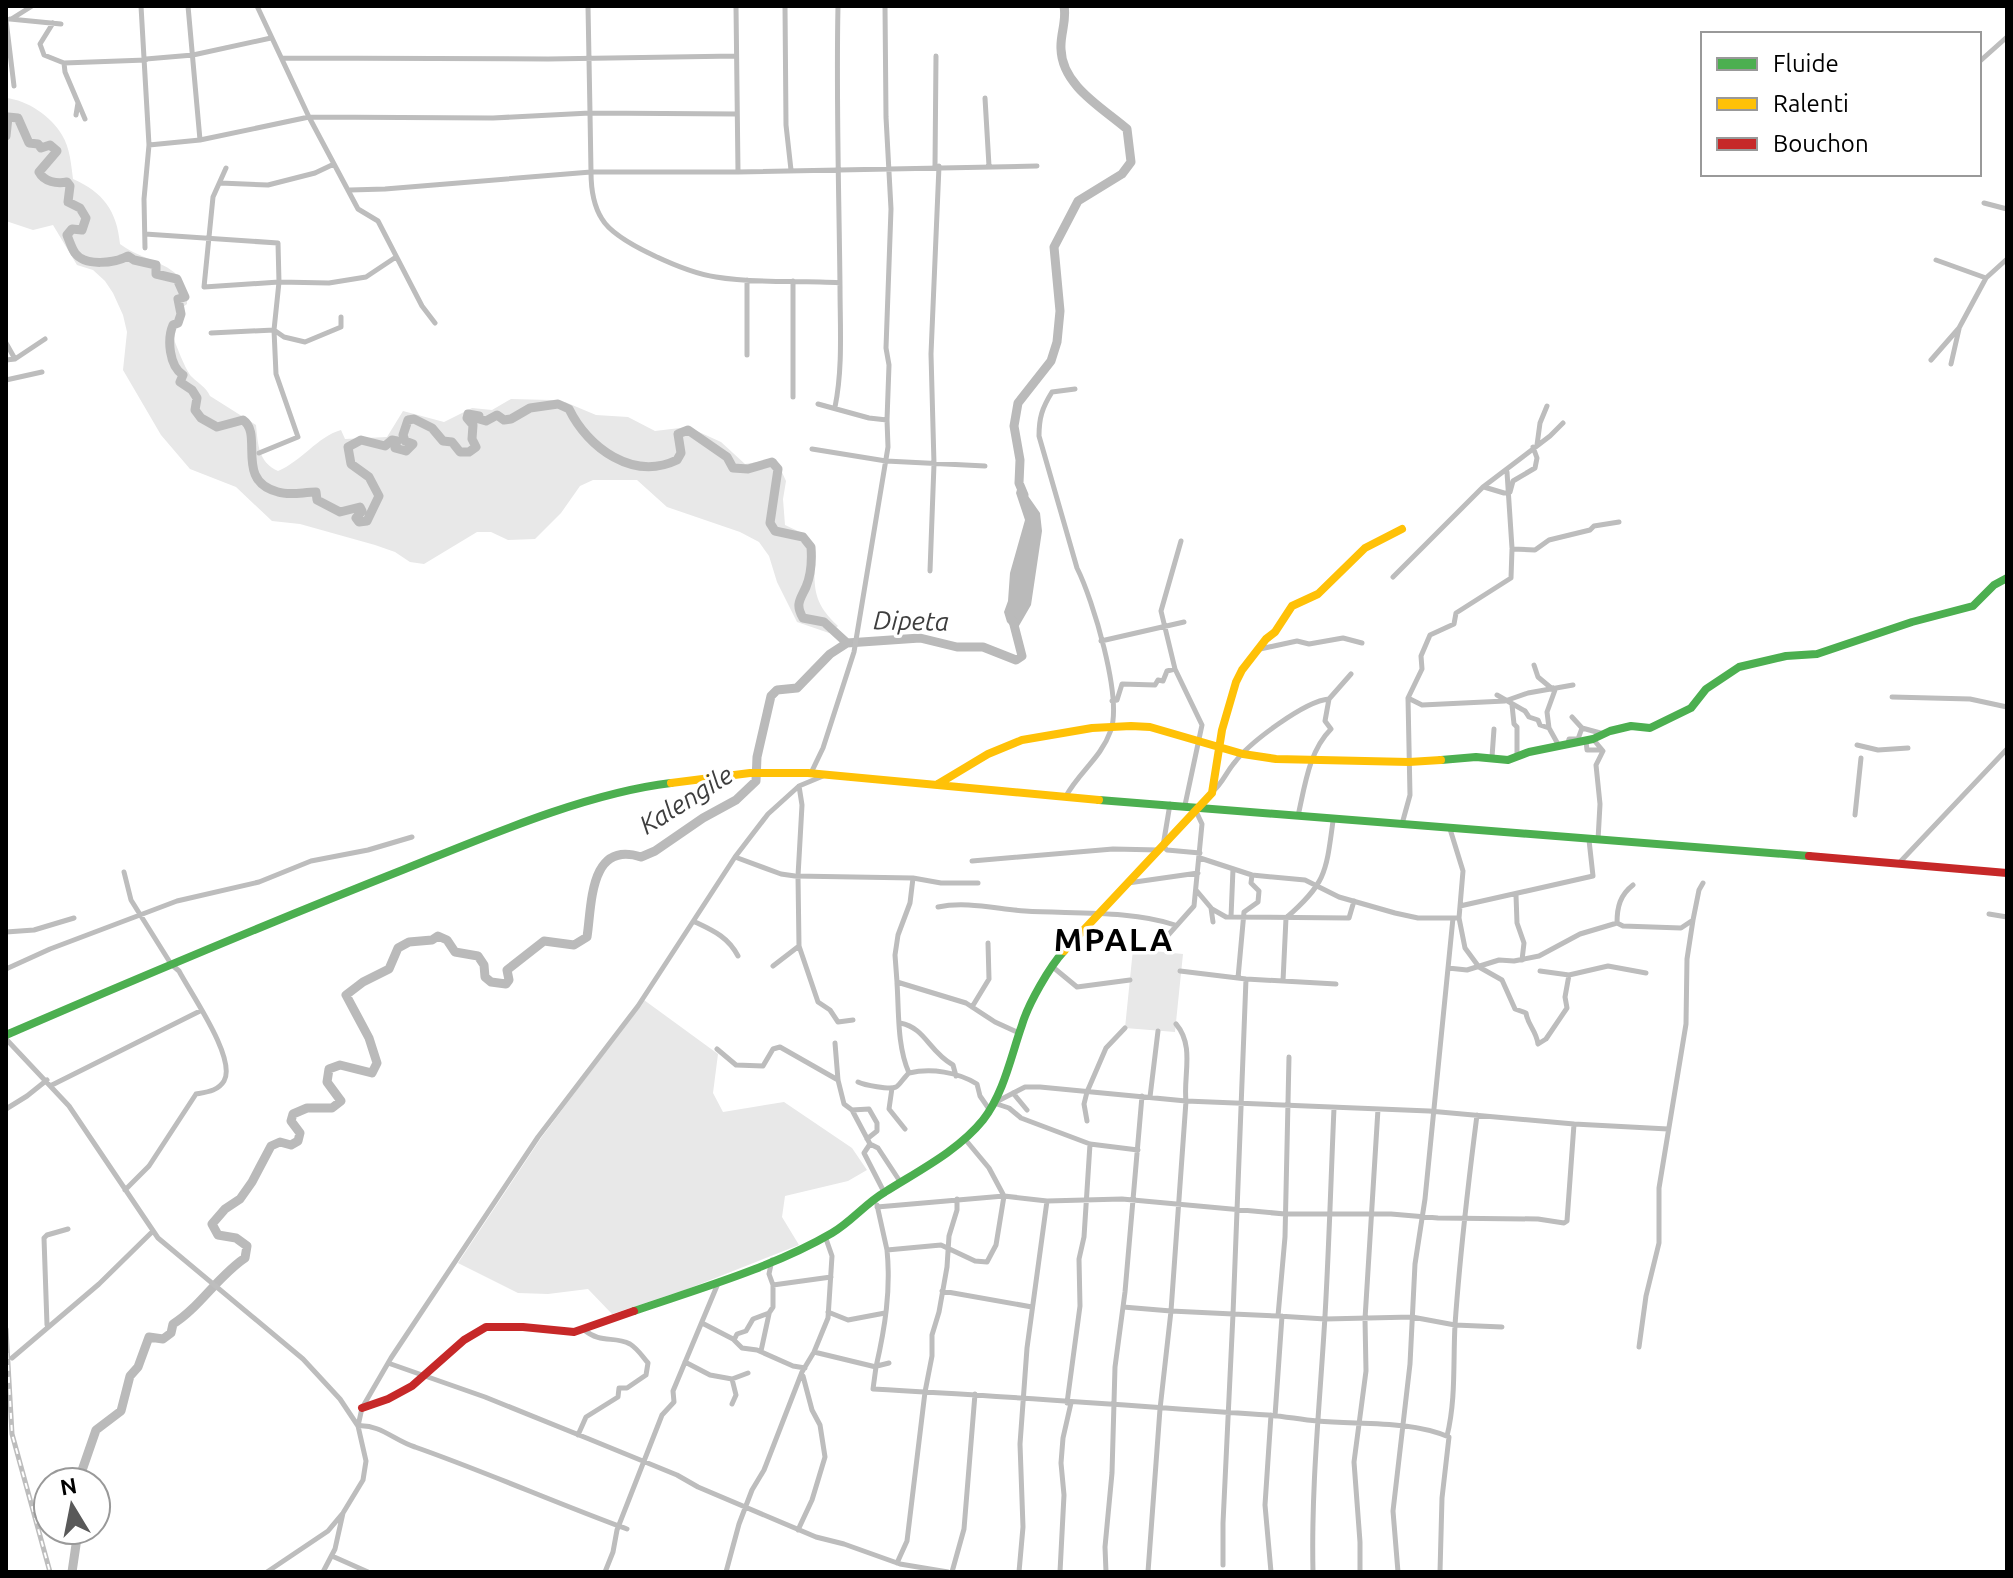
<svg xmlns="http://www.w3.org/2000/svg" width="2013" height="1578" font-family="Ubuntu,sans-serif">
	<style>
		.green { fill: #e8e8e8 }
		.water { fill: #bababa }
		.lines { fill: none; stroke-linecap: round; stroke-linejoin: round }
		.river { stroke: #bababa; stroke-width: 9 }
		.street { stroke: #bdbdbd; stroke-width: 5 }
		.fast { stroke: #4caf50; stroke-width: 8 }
		.slow { stroke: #ffc107; stroke-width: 8 }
		.jam { stroke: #c62828; stroke-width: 8 }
		.rail-casing { stroke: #bdbdbd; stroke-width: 5 }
		.rail { stroke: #fff; stroke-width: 2; stroke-dasharray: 6; stroke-linecap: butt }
		.labels { text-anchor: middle; stroke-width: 7; stroke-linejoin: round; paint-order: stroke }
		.water-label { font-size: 26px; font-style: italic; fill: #3e3e3e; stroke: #fff }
		.district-label { font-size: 32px; font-weight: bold; letter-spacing: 2px; fill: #000; stroke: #fff }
	</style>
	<rect width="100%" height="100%" fill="#fff"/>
	<path class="green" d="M6,98C27,100 51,116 62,135C70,148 71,164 73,179C103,192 117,211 120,244C146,264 189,262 187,304L183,307L184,317L172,334C175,342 186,372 192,377C199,384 205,386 210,396L256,425C258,444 258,462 278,471C302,461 317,437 341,430L345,439L387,437L403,411L444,422L472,408L492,410L511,399L551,400L565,402L596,415L628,417L655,431L688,427L721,442L745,464L776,459L786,481L783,499L785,525L802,533L814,544C816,582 808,599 838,626L829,633L797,622L777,582L769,556L759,542L740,532L667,507L637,480H593L580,486L561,513L535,539L508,540L491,532H477L424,564L410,562L395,552L375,545L300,524L272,521L236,487L190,469L161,435L123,370L127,332L123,315L113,293L105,281L93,270L77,265L53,225L33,230L6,221Z
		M1133,949L1183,954L1175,1032L1125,1028Z
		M644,1000L718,1054L713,1093L723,1112L784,1102L852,1148L867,1170L848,1181L785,1196L782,1217L799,1245L690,1288L612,1314L588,1289L548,1294L518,1293L458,1263L541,1138Z"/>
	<path class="water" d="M1019,483L1040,513L1042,531L1031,605L1016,631L1007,622L1004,612L1008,601L1010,573L1025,520L1016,493Z"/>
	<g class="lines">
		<path class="river" d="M6,136L8,117L18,118L29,143L38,144L41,148L50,145L57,151L39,172C44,182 57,184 67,182L70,186L68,202L80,208L86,218L82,230L72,229L67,235C69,240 72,249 75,253C85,267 115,263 128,256L134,260L156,265V274L177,279L185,297L178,299L181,314L178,323L173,325C167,339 169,366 183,375L180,382L192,390L197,398L195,410L201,418L217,427L243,420C264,434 234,481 278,492C290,496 303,492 316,492L317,500L340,512L360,507L362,511L356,518L359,522L367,521L379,496L369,477L351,464L348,447L361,440L385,446L392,440L397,441L395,448L406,451L413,444L405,441L403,435L408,420L414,419L432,428L443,441L452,442L460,452H469L476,447L472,439L473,425L467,418L468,414L479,416V419L486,421L497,415L504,420L511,419L530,408L558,404L569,409C588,448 633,481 677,460L681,453L678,434L688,430L727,457L733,468L748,469L772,462L778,469L770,523L775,531L803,537L811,547C812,560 811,575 806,587C800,600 795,604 803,618L824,622L847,643L920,638L957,647H983L1016,660L1022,656L1013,621
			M1024,495L1019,483L1020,460L1014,426L1018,403L1051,361L1057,342L1060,311L1054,247L1078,201L1122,174L1131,162L1127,129C1103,108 1062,86 1061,49C1060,34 1067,21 1064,6
			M78,1482L96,1430L121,1411L130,1376L138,1367L149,1337L163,1339L171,1333L173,1324C198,1309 218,1276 245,1258L247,1246L236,1238L218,1235L212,1224L225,1209L240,1199L252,1182L271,1146L280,1142L291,1145L298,1141L300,1133L291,1121L293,1114L307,1108H332L341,1101L327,1082L329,1069L340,1065L372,1073L377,1063L369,1038L346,995L363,982L389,969L398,948L409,942L432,940L438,936L447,940L455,952L478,956L484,965L485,977L491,982L506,984L509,980L507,970L544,941L574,945L587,937C592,905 589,840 641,857L655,851L703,818L736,800L756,781L757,757L771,696L777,690L797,688L830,654L847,643
			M72,1572L77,1538L74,1530"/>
		<path class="street" d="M141,6L149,145L144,199L145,248
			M188,6L200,140
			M257,6L309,117L358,209L378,221L422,306L435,323
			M736,6L738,172
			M785,6L786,125L791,170
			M885,6L886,117L891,209L886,348L889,365L887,420
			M13,18L32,6
			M10,19L61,24
			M6,20L14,86
			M53,23L40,44L44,55L64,63L146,60
			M282,58L548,59L736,56
			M146,59L193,55L271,38
			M1979,62L2007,37
			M64,63L65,72L85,119
			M985,98L989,166
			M737,114L590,113L591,172H738L1037,166
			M76,115L78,103
			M149,145L200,140L309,117L493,118L590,113L588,6
			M935,166L936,56
			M226,168L213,197L204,287L279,282L329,283L366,277L396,257
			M220,183L268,185L315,173L334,164
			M350,190L385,189L591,172C591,188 593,205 602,219C616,243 688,273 716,277C757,284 799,280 840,283
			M1984,203L2007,209
			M145,234L278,243L279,282L274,330L276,374L298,437L259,453
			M1936,260L1986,278
			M793,281V397
			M211,333L274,330L284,337L305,342L341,327V317
			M6,343L15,359L45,339
			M747,355V280
			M6,360L15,359
			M1931,360L1959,328L1986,278L2007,259
			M1951,364L1959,329
			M6,380L42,372
			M835,407C843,368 840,326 840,286C839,193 836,99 838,6
			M1537,445L1540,423L1547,406
			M812,449L886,461L985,466
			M1507,472L1512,548
			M1484,487L1504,493L1510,492L1513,481L1535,468L1537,458L1533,447
			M1181,541L1161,611L1175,669L1202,725L1185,805
			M930,571L934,464L931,354L939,166
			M1393,577L1483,487L1550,436L1563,423
			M1101,641L1184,622
			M1260,649L1297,641L1309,644L1343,638L1362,643
			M1534,665L1538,677L1550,687
			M1497,695L1525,711L1529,717L1538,720L1540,725L1549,728L1559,746
			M1892,697L1970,699L2007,707
			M1408,698L1422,705L1505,701L1528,693L1573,685
			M1112,701L1117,700L1122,684L1155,685L1158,680L1163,681L1167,671L1175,669
			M1512,705L1514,724L1517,727V757
			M1572,717L1582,728L1604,734
			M1549,728L1547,712L1555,690L1553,688
			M1593,739L1603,751L1596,765L1600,804L1598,840
			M1586,741L1587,750H1602
			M1568,743L1569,739H1578L1582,728
			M1857,745L1878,750L1908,748
			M1492,757L1494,729
			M811,773L823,748L854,652L888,447L887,420L869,418L818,404
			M1212,792C1223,783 1226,772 1235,762C1250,742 1305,701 1329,699
			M1066,796C1080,771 1101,758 1111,730C1122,696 1093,600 1077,568L1039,436C1039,418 1042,408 1052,392L1075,389
			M1170,804L1163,846L1167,850L1200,853
			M1855,815L1861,758
			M1298,816C1305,785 1309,751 1331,729L1325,721L1329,699L1351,674
			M1402,824L1410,795L1408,698L1422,669L1421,656L1430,635L1454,624L1456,613L1511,578L1512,549L1535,550L1549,540L1590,530L1594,526L1619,522
			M1450,829L1463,871L1459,918L1465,948L1479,967L1502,980L1515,1009L1526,1013C1528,1026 1536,1030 1538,1044
			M735,857L781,874L795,876L913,878L941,883H978
			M1200,858L1252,875L1305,880L1339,897L1395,913L1418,918H1459
			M972,861L1113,849L1159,850
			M1900,862L2007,749
			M124,872L131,900L171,964L179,971C191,994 237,1059 224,1081C218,1091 207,1092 196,1094L149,1166L125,1190
			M913,878L910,903L898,935L895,955L897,982L966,1003L995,1022L1019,1033
			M1128,883L1198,873
			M1196,890L1212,909L1226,917L1349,918L1354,901
			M1516,895L1517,923L1524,943L1522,960
			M1460,906L1593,876L1589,840
			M938,907C966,901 997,909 1025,911C1070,914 1132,910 1175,925
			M1211,908L1213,922
			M1989,914L2007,917
			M1231,917L1233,869
			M695,922C714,931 728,937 738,956
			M1617,923C1617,907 1620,895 1633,885
			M6,932L34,930L74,918
			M799,946L818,1002L830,1010L838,1022L853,1020
			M1154,951L1194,906L1202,824L1195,809
			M773,966L799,946L798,876L802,805L799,786
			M1054,968L1077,987L1130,980
			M1448,968L1467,970L1499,960L1514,961L1539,956L1580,934L1617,923L1623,926L1681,928L1693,920L1699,890L1703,883
			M6,969L50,949L177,901L259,882L311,861L368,850L412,837
			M1180,971L1246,979L1336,984
			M1540,971L1569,975L1608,966L1646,973
			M1238,978L1244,912L1258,902L1259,891L1251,883L1252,875
			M1246,979L1233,1314L1278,1316
			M1283,981L1286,918C1326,883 1326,873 1333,821
			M897,983C899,1012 897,1046 909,1073C931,1068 958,1072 977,1084L980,1096L989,1109
			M972,1007L989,979L988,943
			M900,1023C926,1028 928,1051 953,1065L956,1076
			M1176,1024C1195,1046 1183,1076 1186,1101L1171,1311L1233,1314L1223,1523V1565
			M6,1039L69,1106L158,1238L303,1359L340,1399L358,1426L366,1461L363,1480L343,1513L328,1531L267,1572
			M835,1043L838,1080L844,1104L852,1110L870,1144L864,1153L884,1192
			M1538,1044L1546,1039L1567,1008L1565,997L1569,975
			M717,1049L736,1065L763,1066L773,1049L780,1047L838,1080
			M1289,1057L1285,1237L1278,1316L1325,1319L1412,1317L1455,1325L1502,1327
			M858,1082C864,1085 890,1090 896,1087C899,1086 905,1076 909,1073
			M52,1085L200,1011
			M892,1088L889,1109L905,1129
			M1013,1093L1027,1110
			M1150,1097L1158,1031
			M994,1103L1025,1087H1040L1186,1101L1429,1111L1574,1124
			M994,1103L1009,1108L1021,1118L1090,1144L1138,1150
			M6,1109L27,1096L47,1080
			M852,1110L869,1109L877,1123V1131L867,1139
			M1087,1121L1084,1104L1087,1092L1106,1048L1125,1028
			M870,1144L878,1148L901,1183
			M877,1205L887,1250L941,1245L975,1261L987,1262L996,1245L1004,1196L989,1168L964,1138
			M877,1207L1004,1196L1047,1201L1122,1199L1285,1214H1391L1438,1218L1538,1219L1564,1223L1567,1221L1574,1124L1668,1129
			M772,1260L769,1274L773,1285L831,1277
			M942,1291L1032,1307
			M1123,1307L1171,1311L1160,1409L1148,1572
			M828,1312L848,1320L885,1313
			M702,1323L733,1339L742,1348L757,1350L793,1366L805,1368
			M47,1325L44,1238L47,1235L68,1229
			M734,1340L737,1334L746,1331L753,1319L769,1313L773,1307V1285
			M1639,1347L1646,1296L1659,1243V1188L1686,1024L1687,959L1693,920
			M761,1351L769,1314
			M814,1352L876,1367L873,1389C1005,1396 1136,1406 1268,1415C1285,1416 1301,1420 1317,1421C1360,1425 1408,1420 1449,1437L1442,1498L1440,1572
			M12,1358L99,1284L152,1232
			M685,1362L710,1375L732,1379
			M388,1363L485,1397L589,1439L677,1475L698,1487L816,1537L844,1544L900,1564L948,1572
			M877,1366L889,1363
			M876,1367C885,1328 891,1290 887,1250
			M1067,1403L1080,1306L1079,1259L1084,1237L1090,1144
			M732,1404L736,1395L732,1379L748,1373
			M1271,1415L1265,1505L1271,1572
			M1275,1416L1282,1316
			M578,1435L586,1417L618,1397L619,1388H627L646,1375L648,1363C642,1356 638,1349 630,1344C613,1335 602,1345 583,1329
			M1447,1436C1456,1400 1453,1362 1455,1325C1460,1254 1468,1185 1477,1115
			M627,1529C556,1503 486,1472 415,1447C395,1441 380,1424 358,1426L362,1408L391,1358L538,1137L638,1006L735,857L768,814L799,786L823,776
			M798,1530L812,1500L825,1457L820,1425L812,1410L803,1376
			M332,1556L368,1572
			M897,1563L907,1541L925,1392L932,1356V1335L939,1312L947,1267L949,1236L957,1210V1199
			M323,1572L335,1549L343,1513
			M605,1572L613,1552L617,1530L662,1415L674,1402L673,1391L719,1281
			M726,1572L739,1524L752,1490L764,1470L802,1372L814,1352L828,1318L832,1256L825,1236
			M952,1572L964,1529L975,1394
			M1019,1572L1023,1527L1020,1444L1027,1348L1047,1201
			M1060,1572L1064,1495L1061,1463L1063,1438L1071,1403
			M1106,1572L1105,1547L1112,1473L1115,1367L1125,1292L1142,1096
			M1313,1572C1311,1485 1320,1402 1325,1316C1329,1247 1331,1177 1334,1108
			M1360,1572V1542L1354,1462L1366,1371L1365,1319L1378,1109
			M1398,1572L1393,1511L1410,1364L1415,1264L1425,1199L1453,918"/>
		<path class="fast" d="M1441,760L1476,757L1508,760L1529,752L1593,739L1610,731L1631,726L1650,728L1691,708L1706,689L1739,667L1786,656L1817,654L1912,622L1973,606L1994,585L2007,578
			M1099,800L1809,856
			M6,1035C138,978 271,922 405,869C485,837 586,793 671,783
			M634,1311C698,1289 774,1267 832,1233C851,1222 866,1203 885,1192C918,1171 958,1151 983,1120C1004,1093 1011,1056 1022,1025C1028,1004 1050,966 1064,951"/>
		<path class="slow" d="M671,783L750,773H808L1099,800
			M938,784L988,754L1022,740L1092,728L1131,726L1150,727L1243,754L1276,759L1409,762L1441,760
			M1064,951L1212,793L1222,730L1236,682L1242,670L1266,639L1275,632L1292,606L1318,594L1365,548L1402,529"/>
		<path class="jam" d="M1809,856L2007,873
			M362,1408L388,1399L412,1386L464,1340L486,1327H523L574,1332L634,1311"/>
		<g class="rail-casing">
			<path id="rail" d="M6,1329L12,1434L50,1572"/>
		</g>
		<use href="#rail" class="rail"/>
	</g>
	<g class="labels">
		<g class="water-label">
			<text transform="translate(911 621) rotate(1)" y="9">Dipeta</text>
			<text transform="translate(686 800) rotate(-32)" y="9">Kalengile</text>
		</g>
		<g class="district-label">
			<text x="1114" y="951">MPALA</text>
		</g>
	</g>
	<rect width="2013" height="1578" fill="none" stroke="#000000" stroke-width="16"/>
	<rect x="1701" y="32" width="280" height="144" fill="#ffffff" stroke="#999999" stroke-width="2"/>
	<rect x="1717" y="58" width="40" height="12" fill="#4caf50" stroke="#999999" stroke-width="2"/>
	<text x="1773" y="72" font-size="24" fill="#000000">Fluide</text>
	<rect x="1717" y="98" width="40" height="12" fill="#ffc107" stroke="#999999" stroke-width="2"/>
	<text x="1773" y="112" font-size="24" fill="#000000">Ralenti</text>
	<rect x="1717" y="138" width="40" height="12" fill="#c62828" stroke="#999999" stroke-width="2"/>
	<text x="1773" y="152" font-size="24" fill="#000000">Bouchon</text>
	<g transform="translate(72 1506) rotate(350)"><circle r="38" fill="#ffffff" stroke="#999999" stroke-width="2"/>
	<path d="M0-6L14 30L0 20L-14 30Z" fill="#595959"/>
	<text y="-12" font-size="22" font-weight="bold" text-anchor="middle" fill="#000000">N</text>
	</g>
</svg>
